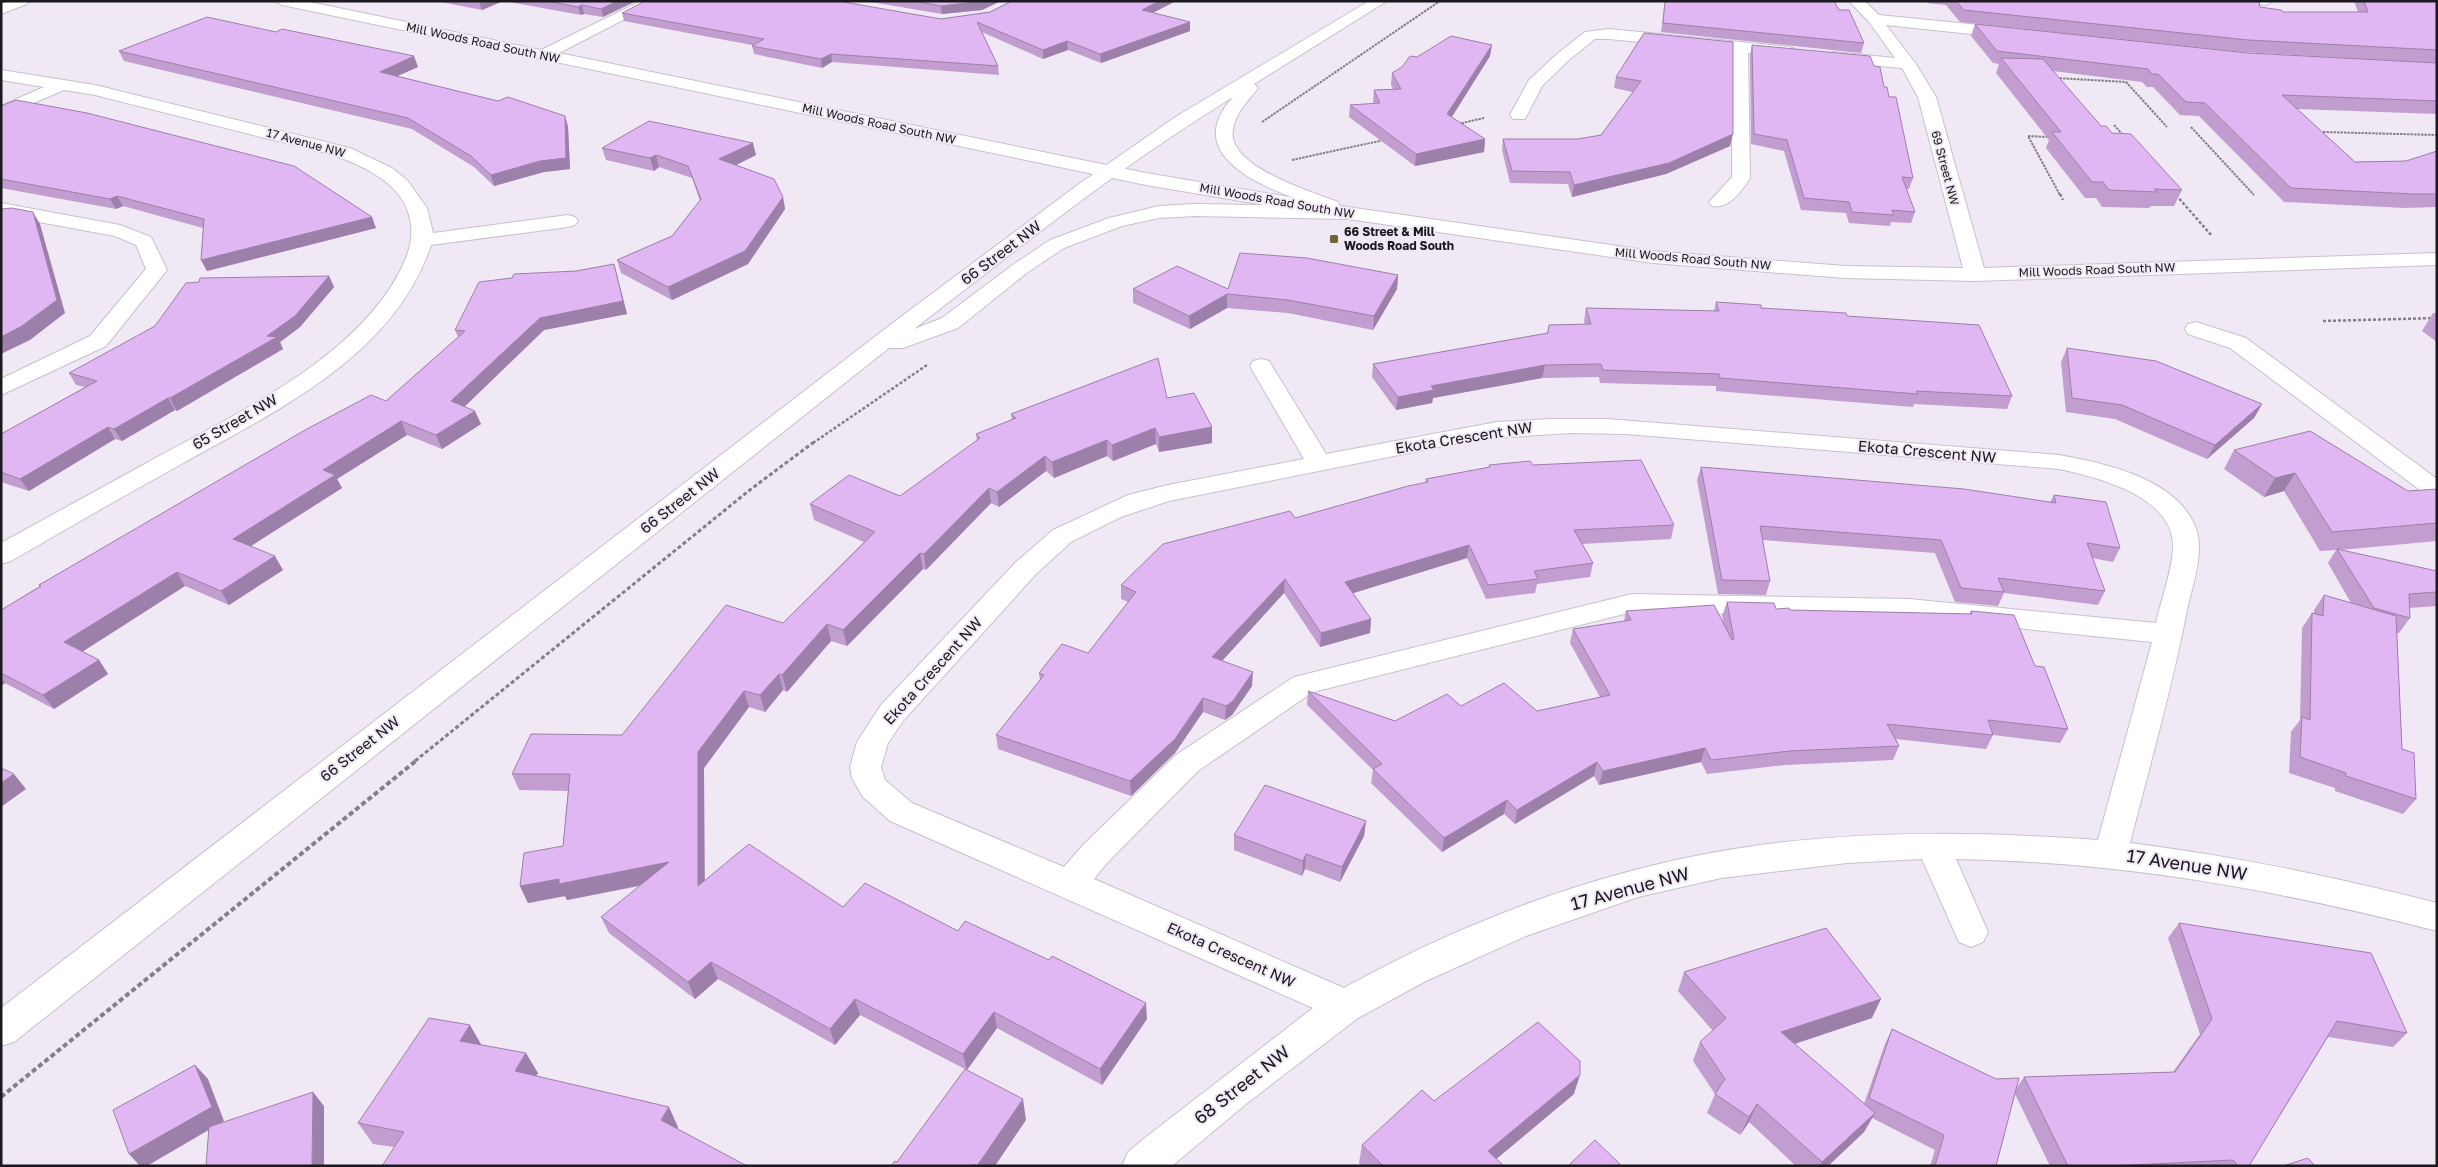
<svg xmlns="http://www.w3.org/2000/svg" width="2438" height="1167" font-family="'Golos Text',sans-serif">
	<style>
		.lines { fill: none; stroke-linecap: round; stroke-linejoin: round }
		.minor-casing { stroke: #c8c1cc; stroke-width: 2 }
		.major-casing { stroke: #c8c1cc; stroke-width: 2 }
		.path-far3 { stroke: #847f87; stroke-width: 2; stroke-dasharray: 2.5 1; stroke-linecap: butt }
		.path-far2 { stroke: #847f87; stroke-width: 2.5; stroke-dasharray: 3 2; stroke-linecap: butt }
		.path-far1 { stroke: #847f87; stroke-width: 3; stroke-dasharray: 4 2.5; stroke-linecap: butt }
		.path { stroke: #847f87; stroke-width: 4; stroke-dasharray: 5 3; stroke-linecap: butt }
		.minor { fill: #fff; fill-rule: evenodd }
		.major { fill: #fff; fill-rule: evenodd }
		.wall { fill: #c19dd0 }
		.shaded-wall { fill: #9d80a9 }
		.building { fill: #e0b7f2; stroke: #9d80a9 }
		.poi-dot { fill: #706734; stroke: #f0e8f4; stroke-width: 2 }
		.labels { text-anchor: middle; stroke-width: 4; stroke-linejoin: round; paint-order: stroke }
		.far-street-label { font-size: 12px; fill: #1b191d; stroke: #f0e8f4 }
		.far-poi-label { font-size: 12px; font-weight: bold; fill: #1b191d; stroke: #f0e8f4; text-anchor: start }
		.street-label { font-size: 15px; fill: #1b191d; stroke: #f0e8f4 }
		.near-street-label { font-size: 18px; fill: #1b191d; stroke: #f0e8f4 }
	</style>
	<rect width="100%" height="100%" fill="#f0e8f4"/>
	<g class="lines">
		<g class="minor-casing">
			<path id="minor" d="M9,1H29L27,4L1,14V4Z
				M275,1H305L541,50L641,1H660L559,53L1146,173L1348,207L1653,251L1845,266L1963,268L1918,97L1902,68L1834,62L1828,60L1826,57L1828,54L1834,52L1895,58L1869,22L1849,1H1865L1879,15L2009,28L2017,33L2009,38L1886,25L1916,64L1936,97L1984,268L2437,253V265L1975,281L1845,278L1653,263L1348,219L1146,185L282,5Z
				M2255,1H2273L2266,5L2257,4Z
				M1609,29L1789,47L1795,49L1797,52L1795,55L1789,57L1748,53L1750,178C1742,191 1728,210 1712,206L1709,202L1732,177V51L1609,39H1595L1569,60L1542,86L1525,119H1513L1510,115L1529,80L1557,54L1585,32Z
				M1,70L95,85L350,148L392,168L407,180L427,208L433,233L568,215L575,217L578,221L575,225L568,227L431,245C394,357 274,412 178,466C122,497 66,529 11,561L1,564V543C48,517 96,491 143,465C231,416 366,356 406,258C419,225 408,196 379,177C344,153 300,147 261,137C205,123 150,109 95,95L64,90L1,117V106L44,87L1,80Z
				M1,203L120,225L151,237L167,270L106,346L1,395V379L90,336L146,269L136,245L115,236L1,215Z
				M2196,322L2246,338L2437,479V499L2428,496L2230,348L2188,334L2185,329L2188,324Z
				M1261,359L1269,361L1272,366L1326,454L1497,422L1552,419H1607L2059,455C2104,463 2175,478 2195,526C2198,533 2199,540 2199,548C2199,570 2190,594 2186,615C2171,692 2149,768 2130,843C2234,856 2335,877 2437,903V931C2274,889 2124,862 1956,859L1988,932L1983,942L1971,947L1959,942L1922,859L1847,863L1721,878L1638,897L1526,936L1426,981L1358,1018L1246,1104L1172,1166H1122L1128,1152L1146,1137L1313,1008L890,821L863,797L852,778L850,767L857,742L881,705L1016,562L1053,530L1128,495L1168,485L1304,459L1250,366L1253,361ZM1570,433L1626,434L2059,469C2098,477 2175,497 2173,548C2172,571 2161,600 2156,623L1909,599L1632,594L1294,677L1176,755L1083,845L1064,867L912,803L885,780L881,767L888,743L903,721L1036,574L1071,542L1121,517L1169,501L1479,439ZM1632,612L1909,617L2152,642L2098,840C1986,832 1873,830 1761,845C1617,864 1471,917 1344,988L1094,879L1107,863L1198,771L1313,692Z"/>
		</g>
		<g class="major-casing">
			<path id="major" d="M1369,1H1387L1254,84L1258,88C1248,102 1236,111 1233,130C1226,166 1312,192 1338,202L1340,207L1355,209L1358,213L1355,217L1348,219L1195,216L1159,218L1122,226L1064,248L1028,272L958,328L903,348H889L14,1042L1,1046V1008L898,319L1079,184L1177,116ZM1233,97C1178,158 1269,189 1315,206L1195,204L1159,206L1109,218L1050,240L1014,264L942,318L914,329C1018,249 1120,166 1233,97Z"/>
		</g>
		<path class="path-far3" d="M2056,78L2126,82L2167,127
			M1262,122L1440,1
			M1458,124L1484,118
			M2114,125L2124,136
			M2191,127L2254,195
			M2323,132L2437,135
			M2048,137L2028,136L2060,195
			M1292,160L1384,140"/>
		<path class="path-far2" d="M2060,194L2063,200
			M2176,195L2212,236
			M2323,321L2437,318
			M813,443L927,365"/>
		<path class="path-far1" d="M415,761L751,489L814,442"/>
		<path class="path" d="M1,1097L417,760"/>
		<use href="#minor" class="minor"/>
		<use href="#major" class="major"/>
	</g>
	<path class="wall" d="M436,1H503L482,10Z
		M504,1H636L603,17L584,14L581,15Z
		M865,1H1001L982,10L942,14Z
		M1012,1H1176L1153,13L1190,22V31L1101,63L1068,50L1043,59L982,32L998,66L999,75L832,62L822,68L754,54L752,45L624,21L622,13L941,19L990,12Z
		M1665,1H1834L1839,10L1864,43L1861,53L1661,32Z
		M1927,1H2259L2260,7L2283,12H2358L2354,1H2437V63L2242,52L1960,22L1946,5L1927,3Z
		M1975,24L2248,53L2437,63V114L2297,109L2355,162L2406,161L2437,151V207L2405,208L2284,202L2199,116L2180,115L2153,87H2147L2142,82L2053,71L2101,126L2112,133L2182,190L2174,206H2151L2149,208L2102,207L2096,198H2085L2046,148L2049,140L1996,73L1999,64L1993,63L1971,36Z
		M1644,33L1730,146L1666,174L1572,197L1568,184L1510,183L1502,150L1503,139H1578L1601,135L1633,92L1614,88L1616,77Z
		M1752,45L1884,87L1889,97L1913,178L1909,189H1906L1915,212L1911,223L1891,222L1890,226L1849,223L1846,213L1801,210L1784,151L1751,144L1750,55Z
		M119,51L418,67L397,76L498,101L565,116L568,127L570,169L544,172L494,186L474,167L412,129L124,61Z
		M1490,56L1452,117L1485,139L1484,152L1415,166L1349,117L1350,105L1374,104L1373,102L1374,90L1393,89L1391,85L1392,73Z
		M1,106L376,228L207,271L201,260L203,228L123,206L116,209L1,188Z
		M602,148L756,155L736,165L783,197L785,209L748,264L672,300L621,273L617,260L672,236L700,201L692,178L659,167L654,171L606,160Z
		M614,264L627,314L544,330L464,407L481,424L442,449L407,435L337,479L342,488L251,546L283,570L229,605L185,586L82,652L99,660L108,674L54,709L5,683L1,686V610L40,586L39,585L386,401L458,337L455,330L576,271Z
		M1398,275L1397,289L1373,330L1288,313L1227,308L1190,329L1133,303V289H1228Z
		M329,276L334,287L300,327L280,342L283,349L177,411L175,410L122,441L115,439L29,491L1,482V434L85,387L76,385L69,373Z
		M1716,302L1761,308L1847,316L2012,396L2007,409L1914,404L1913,407L1716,391V386L1600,383L1599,377L1542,378L1433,398L1432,403L1396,410L1372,377L1373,364L1547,333L1549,325L1585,324L1584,321L1586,308L1714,311Z
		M2433,313H2437V342L2422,331Z
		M2067,348L2262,404L2254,418L2207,459L2115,419L2066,412L2061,362Z
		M1167,398L1212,443L1159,452L1156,444L1113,461L1107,456L1054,478L1046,471L999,507L991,503L926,570L923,569L847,646L831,641L787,692L783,690L765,712L749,707L704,768V881L843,907L958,931L1147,1019L1102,1085L997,1028L967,1070L860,1015L835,1045L718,979L695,999L609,933L601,917L640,886L567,900L565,896L528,903L520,886L563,846L568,791L519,790L512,774L622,735L783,623L864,542L814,520L810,504L900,496L977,441L976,434L1012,420L1011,414Z
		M2234,450L2408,491L2437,489V541L2340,550L2437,571V606L2409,608L2410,618L2399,633H2397L2402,749L2416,799L2403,814L2335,791V788L2289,773L2291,732L2300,720L2302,628L2312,613H2314V610L2324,595L2351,603L2328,563L2336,550L2320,551L2284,491L2264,497L2224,469Z
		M1489,465H1533L1674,525L1671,539L1582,544L1593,563L1590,577L1537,584L1535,593L1486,599L1467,558L1353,593L1371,619L1370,633L1320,647L1284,593L1222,661L1252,686L1232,715L1225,720L1203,712L1175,753L1131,796L998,749L996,735L1040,680L1039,673L1088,653L1128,602L1121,599V585L1295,518L1425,483L1426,479L1489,468Z
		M1701,467L2050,502L2054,495L2120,548L2113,562L2092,558L2105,591L2098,605L2004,593L1998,606L1955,602L1935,553L1762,540L1770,581L1766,595L1718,594L1697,480Z
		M1727,602L1776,609L1790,610L1969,614L1971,611L2035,666L2068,729L2060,743L1993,735L1986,749L1896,739L1899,746L1893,760L1785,765L1707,774L1701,762L1599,785L1594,776L1515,824L1504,814L1442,852L1371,783L1373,770L1307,705L1308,691L1395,721L1461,706L1537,711L1600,697L1570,643L1573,629L1624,621L1626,611L1724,625L1722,616Z
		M1366,821L1364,836L1340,882L1305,869L1302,876L1234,850V835Z
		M2179,923L2407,1033L2393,1047L2328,1037L2249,1166H2050L2015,1094L1996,1166H1930L1935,1150L1872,1118L1864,1132L1828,1166H1796L1749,1122L1740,1135L1707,1113L1715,1094L1693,1061L1700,1042L1713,1031L1678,991L1684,972L1872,1018L1795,1044L1864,1104L1885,1044L1892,1029L2016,1089L2024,1077L2173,1072L2200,1034L2168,938Z
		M482,1045L538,1073L536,1076L678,1127L394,1147L373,1144L358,1123Z
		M1574,1094L1496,1159L1504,1166H1361L1359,1163L1362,1145L1434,1101Z"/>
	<path class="shaded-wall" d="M480,1H503L482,10L479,2Z
		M617,1H636L603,17L601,9Z
		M983,1H1001L982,10L942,14L941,6Z
		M1159,1H1176L1142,18V10Z
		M582,5L584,14L581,15L578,7Z
		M1190,22V31L1101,63L1100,54Z
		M1067,41L1068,50L1043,59V50Z
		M1492,45L1490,56L1446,126L1447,114Z
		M831,54L832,62L822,68L821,59Z
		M414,56L418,67L384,82L380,72Z
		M565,116L568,127L570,169L544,172L494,186L491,175Z
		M1733,134L1730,146L1666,174L1572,197L1574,185Z
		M1485,139L1484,152L1415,166L1416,154Z
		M753,143L756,155L722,172L719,159Z
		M656,155L659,167L654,171L650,158Z
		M117,196L123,206L116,209L110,199Z
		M783,197L785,209L748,264L672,300L668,287Z
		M33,212L40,224L65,313L30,340L1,354V337Z
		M372,217L376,228L207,271L201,260Z
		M614,264L627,314L544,330L456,415L451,401L540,318Z
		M1398,275L1397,289L1373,330L1374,316Z
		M329,276L334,287L300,327L280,342L283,349L177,411L170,398L267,336Z
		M1227,294V308L1190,329L1189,316Z
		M1545,365L1542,378L1433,398L1432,403L1396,410L1398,397L1431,386Z
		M168,398L175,410L122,441L114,429Z
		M2262,404L2254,418L2207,459L2215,445Z
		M475,411L481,424L442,449L436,435Z
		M401,421L407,435L337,479L342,488L240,553L233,539L323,470Z
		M108,427L115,439L29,491L20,479Z
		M1212,427V443L1159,452V437Z
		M1155,428L1156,444L1113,461L1112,445Z
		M1107,440V456L1054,478L1052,462Z
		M1045,456L1046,471L999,507L997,492Z
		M2295,473L2284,491L2264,497L2275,478Z
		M989,488L991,503L926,570L924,554Z
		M1469,545L1467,558L1344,596L1345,582Z
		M920,553L923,569L847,646L843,630Z
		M275,556L283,570L229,605L221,591Z
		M177,572L185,586L74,657L64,642Z
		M1285,579L1284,593L1212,672V657Z
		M1371,619L1370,633L1320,647L1321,633Z
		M827,624L831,641L787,692L782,675Z
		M99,660L108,674L54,709L43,695Z
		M1253,672L1252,686L1232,715L1225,720L1226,706Z
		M779,674L783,690L765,712L760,695Z
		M1,678L5,683L1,686Z
		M744,691L749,707L704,768L705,902L698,886V752Z
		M1203,698V712L1175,753L1131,796L1130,781Z
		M1705,748L1701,762L1599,785L1603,771Z
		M1597,762L1594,776L1515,824L1517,810Z
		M14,774L26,789L1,807V783Z
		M1507,800L1504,814L1442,852L1444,838Z
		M1366,821L1364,836L1340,882L1342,867Z
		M1306,854L1305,869L1302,876L1303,861Z
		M669,862L676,878L567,900L565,896L528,903L520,886L559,879Z
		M711,962L718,979L695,999L688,982Z
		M855,999L860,1015L835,1045L830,1029Z
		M1881,999L1872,1018L1773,1051L1781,1032Z
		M1146,1003L1147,1019L1102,1085L1100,1069Z
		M994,1012L997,1028L967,1070L963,1054Z
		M470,1025L482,1046L460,1041Z
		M526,1053L538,1073L527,1091L515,1071Z
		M195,1065L208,1079L224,1121L147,1166H140L129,1154Z
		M1580,1075L1574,1094L1488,1166V1151Z
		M313,1092L324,1106V1166H312Z
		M1023,1099L1026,1120L995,1166H977Z
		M1757,1104L1749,1122L1740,1135L1749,1117Z
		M669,1107L678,1127L671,1141L661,1120Z
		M1875,1113L1864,1132L1828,1166H1820L1822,1162Z"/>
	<path class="building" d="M547,1H617L601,9L582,5L578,7Z
		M645,1H838L941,19L990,12L1012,1H1159L1142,10L1190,22L1100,54L1067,41L1043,50L977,22L998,66L831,54L821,59L752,46L764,39L622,13Z
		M914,1H983L941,6Z
		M1665,1H1834L1839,10H1849L1864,43L1663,23Z
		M1956,1H2259L2260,7L2281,10L2283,12H2368L2364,1H2437V50L2248,40L1964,10Z
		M207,17L276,32L282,29L414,56L380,72L498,101L508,97L565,116L566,158L540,161L491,175L471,156L408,118L119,51Z
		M1975,24L2248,53L2437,63V101L2282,95L2355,162L2406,161L2437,151V194H2413L2291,188L2205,103L2186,102L2158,74H2152L2148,69L1997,51Z
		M1644,33L1733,42V134L1669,163L1574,185L1570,172L1512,171L1503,139H1578L1601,135L1641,81L1616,77Z
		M1451,36L1492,45L1447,114L1485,139L1416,154L1350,105L1380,103L1374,90L1401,89L1392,73L1402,67L1410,56L1417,57Z
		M1752,45L1870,56L1874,66L1880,67L1884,87H1887L1889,97H1896L1913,178L1902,177L1915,212L1892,210L1894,215L1852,212L1849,202L1804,198L1787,140L1754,134Z
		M2001,58L2043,59L2101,126H2106L2112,133L2131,134L2182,190L2154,189L2157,192L2109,190L2103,182H2092L2052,132H2061Z
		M16,100L87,113L294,166L372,217L201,260L204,219L117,196L110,199L1,179V106Z
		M649,121L753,143L719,159L774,179L783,197L745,251L668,287L617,260L672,236L701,199L688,166L656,155L650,158L602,148Z
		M12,208L33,212L57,300L22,326L1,337V209Z
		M1240,253L1307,258L1398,275L1374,316L1288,300L1227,294L1189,316L1133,289L1177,266L1228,289Z
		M614,264L623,301L540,318L451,401L475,411L436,435L401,421L323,470L335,475L233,539L275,556L221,591L177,572L64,642L99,660L43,695L1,673V610L41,586L39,585L305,430L371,395L386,401L465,331L455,330L479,282L512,278L514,274L576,271Z
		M329,276L295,316L267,336L277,337L170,398H168L114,429L108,427L20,479L1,472V434L97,381L69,373L155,326L186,283L199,282L200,278Z
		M1716,302L1761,305V308L1846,313L1847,316L1979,325L2012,396L1916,391L1918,394L1720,378L1719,374L1603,370L1601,364L1545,365L1431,386L1434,390L1398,397L1373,364L1548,333L1549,325L1591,324L1586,308L1719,311Z
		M2067,348L2156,361L2262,404L2215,445L2122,405L2072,398Z
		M1158,358L1167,398L1194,393L1212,427L1159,437L1155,428L1112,445L1107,440L1052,462L1045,456L997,492L989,488L924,554L920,553L843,630L827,624L782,675L779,674L760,695L744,691L698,752V886L749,844L843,907L865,883L958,931L965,921L1049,960L1052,956L1146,1003L1100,1069L994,1012L963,1054L855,999L830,1029L711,962L688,982L601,917L669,862L559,884V879L520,886L524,853L563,846L570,774H512L531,734L622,735L726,605L783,623L875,532L810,504L849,475L900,496L980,438L976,434L1016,418L1011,414Z
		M2310,431L2408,491L2437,489V523L2332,532L2295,473L2275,478L2234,450Z
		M1641,460L1674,525L1574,530L1593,563L1534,571L1538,579L1488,585L1469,545L1345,582L1371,619L1321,633L1285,579L1212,657L1253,672L1233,701L1226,706L1203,698L1175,739L1130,781L996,735L1044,675L1039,673L1062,644L1088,653L1136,592L1121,585L1163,544L1290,511L1295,518L1408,486L1428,482L1426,479L1490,467L1489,465L1530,461L1533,465Z
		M1701,467L1964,489L2056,503L2054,495L2106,502L2120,548L2087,543L2105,591L1998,578L2004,592L1961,588L1941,540L1760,526L1770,581L1722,580Z
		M2337,549L2437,571V592L2409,594L2410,618L2374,608Z
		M2324,595L2396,616L2402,749L2414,753L2416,799L2346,776V773L2300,757L2302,717L2310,720L2312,613L2323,616Z
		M1727,602L1774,603L1776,609L1789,608L1790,610L1972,614L1971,611L2014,615L2035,666L2044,667L2068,729L1988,720L1993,735L1887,724L1899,746L1790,751L1711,760L1705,748L1603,771L1597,762L1517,810L1507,800L1444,838L1373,769L1382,764L1308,691L1395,721L1447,694L1461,706L1504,683L1537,711L1610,695L1573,629L1631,620L1626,611L1714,605L1732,640L1734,639Z
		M1,768L14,774L1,783Z
		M1265,785L1366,821L1342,867L1306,854L1303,861L1234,835Z
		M2179,923L2371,953L2407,1033L2337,1021L2249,1166H2238L2233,1160L2111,1166H2068L2024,1077L2175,1072L2212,1019Z
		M1826,928L1881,999L1781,1032L1875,1113L1822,1162L1757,1104L1749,1117L1715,1094L1725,1079L1700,1042L1726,1018L1684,972Z
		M429,1018L470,1025L460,1041L526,1053L515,1071L669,1107L661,1120L747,1166H382L404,1132L358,1123Z
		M1538,1022L1580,1061V1075L1488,1151L1504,1166H1383L1362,1145L1422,1090L1434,1101Z
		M1892,1029L1996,1079L2019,1078L1996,1166H1935L1944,1135L1869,1098Z
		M195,1065L212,1107L129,1154L113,1110Z
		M965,1069L1023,1099L977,1166L974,1164L973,1166H891L895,1161L897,1162Z
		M313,1092L312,1166H206L209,1127Z
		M1595,1140L1622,1166H1568Z
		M2308,1158L2315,1166H2283Z"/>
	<rect class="poi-dot" x="1329" y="234" width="10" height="10" rx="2.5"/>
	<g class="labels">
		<g class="far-street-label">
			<text transform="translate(483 43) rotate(12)" y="4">Mill Woods Road South NW</text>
			<text transform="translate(879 124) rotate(12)" y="4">Mill Woods Road South NW</text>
			<text transform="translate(306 143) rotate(15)" y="4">17 Avenue NW</text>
			<text transform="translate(1945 168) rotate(75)" y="4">69 Street NW</text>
			<text transform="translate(1277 201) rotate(10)" y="4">Mill Woods Road South NW</text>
			<text transform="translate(1693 259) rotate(5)" y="4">Mill Woods Road South NW</text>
			<text transform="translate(2097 270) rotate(-2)" y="4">Mill Woods Road South NW</text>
		</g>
		<g class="far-poi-label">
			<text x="1344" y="236">66 Street &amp; Mill<tspan x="1344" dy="14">Woods Road South</tspan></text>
		</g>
		<g class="street-label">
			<text transform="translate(1001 253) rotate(-37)" y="5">66 Street NW</text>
			<text transform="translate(235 422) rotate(-30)" y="5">65 Street NW</text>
			<text transform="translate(1464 438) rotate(-9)" y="5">Ekota Crescent NW</text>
			<text transform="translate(1927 452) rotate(5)" y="5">Ekota Crescent NW</text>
			<text transform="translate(680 501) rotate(-38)" y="5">66 Street NW</text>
			<text transform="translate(933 671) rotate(-48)" y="5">Ekota Crescent NW</text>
			<text transform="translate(360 749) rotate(-38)" y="5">66 Street NW</text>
			<text transform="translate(1231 955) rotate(24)" y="5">Ekota Crescent NW</text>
		</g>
		<g class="near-street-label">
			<text transform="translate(2187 865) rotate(9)" y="6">17 Avenue NW</text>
			<text transform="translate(1630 889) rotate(-15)" y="6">17 Avenue NW</text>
			<text transform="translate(1242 1085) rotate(-38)" y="6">68 Street NW</text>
		</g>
	</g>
	<rect width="2438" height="1167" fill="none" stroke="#1b191d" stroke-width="5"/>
</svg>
